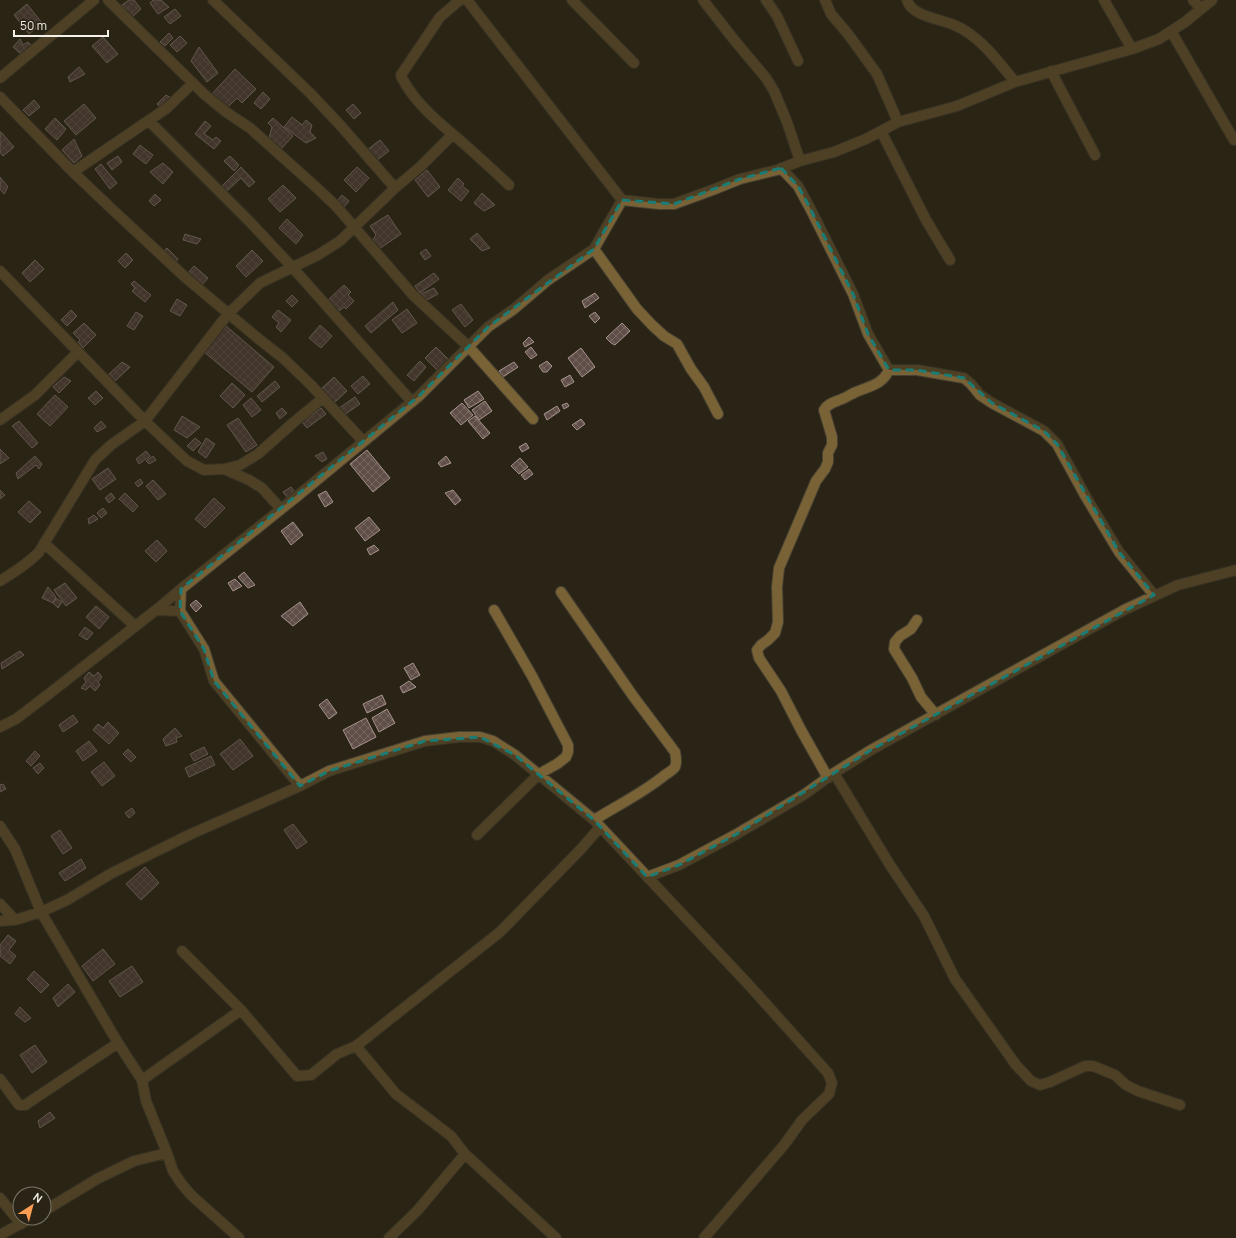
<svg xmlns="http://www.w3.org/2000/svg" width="1236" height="1238" font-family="Manrope,sans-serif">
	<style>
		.building { fill: url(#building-cross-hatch); stroke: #a6928c }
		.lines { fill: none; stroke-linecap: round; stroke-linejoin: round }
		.street-casing { stroke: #464133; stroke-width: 12 }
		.street { stroke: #796235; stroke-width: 10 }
		.marked { fill: none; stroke: #1a7c74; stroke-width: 3; stroke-dasharray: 8 5; stroke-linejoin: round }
	</style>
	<defs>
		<pattern id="building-cross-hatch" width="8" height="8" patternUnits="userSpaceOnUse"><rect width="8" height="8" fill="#5f4d48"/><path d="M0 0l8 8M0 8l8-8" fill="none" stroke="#776762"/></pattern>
	</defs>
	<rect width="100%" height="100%" fill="#2a2416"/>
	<path class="building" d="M129,0H134L141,9L132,17L122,5Z
		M153,0H161L169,7L158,14L150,3Z
		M27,4L42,23L29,34L14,15Z
		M175,9L181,16L170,24L164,17Z
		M169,33L173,38L165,46L160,42Z
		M180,36L187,43L177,52L170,45Z
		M103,37L118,54L107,63L92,46Z
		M20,39L23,45L28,42L32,46L23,56L13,47Z
		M199,47L218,73L207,82L191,61Z
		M79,67L85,74L70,82L68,77Z
		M235,69L256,89L242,103L237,98L226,109L211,95Z
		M263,92L270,99L261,109L254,103Z
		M166,95L171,98L161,108L157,104Z
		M34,100L40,107L29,116L23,110Z
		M84,104L96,118L76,135L64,121Z
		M353,104L361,113L354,119L346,110Z
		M292,117L302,125L306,120L312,125L310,132L316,138L306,143L284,127Z
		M55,118L66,129L57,140L45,129Z
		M273,118L293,136L281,149L269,138L272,127L268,123Z
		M205,121L211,126L204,134L213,140L216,137L221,141L214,149L195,134Z
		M0,132H1L14,147L3,156L0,152Z
		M74,139L82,156L74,163L62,150Z
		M380,140L389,151L376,161L367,150Z
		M140,145L153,155L146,164L133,154Z
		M118,156L122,162L112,170L107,163Z
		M230,156L239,165L234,171L224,161Z
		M163,163L173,172L163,184L150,172Z
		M101,164L117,183L110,189L95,169Z
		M241,167L255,182L249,187L241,178L227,191L222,186Z
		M357,167L369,178L356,192L344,180Z
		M427,170L440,187L428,197L415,180Z
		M0,177L8,187L4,194L0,189Z
		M458,178L464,184L462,186L469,191L461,201L448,190Z
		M283,185L296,198L280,212L268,199Z
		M482,193L495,205L484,211L474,203Z
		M155,194L161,200L154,206L149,201Z
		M342,195L349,201L343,208L336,202Z
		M388,215L401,234L379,249L373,240L376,235L370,226Z
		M287,219L303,235L296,244L279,228Z
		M477,233L490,248L482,251L470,239Z
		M185,234L201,239L197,244L183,240Z
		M167,248L178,259L174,264L163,252Z
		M426,249L431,256L425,260L420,253Z
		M252,250L263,261L246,277L236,266Z
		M126,253L133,260L125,268L118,261Z
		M35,260L44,269L30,282L22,273Z
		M194,266L208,278L201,286L187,274Z
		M434,273L439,279L420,293L415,286Z
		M134,281L151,295L145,302L132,291L135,288L131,284Z
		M344,285L351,292L348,295L354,301L346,309L344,307L338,312L327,301Z
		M434,288L438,294L423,302L419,295Z
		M595,293L599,298L585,308L582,301Z
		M292,295L298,301L292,307L286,301Z
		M177,299L187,305L180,316L170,311Z
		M393,302L398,310L371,333L365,326Z
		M461,304L473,320L465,327L452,310Z
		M407,309L417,323L402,333L392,320Z
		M71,310L77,316L67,326L61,320Z
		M278,310L291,320L281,332L276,327L279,323L272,317Z
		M136,312L143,316L134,330L127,326Z
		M595,312L600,318L595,323L589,316Z
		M84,323L96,335L83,348L78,342L80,340L73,333Z
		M622,323L630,331L615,345L611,343L606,338Z
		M320,325L332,336L321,348L309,338Z
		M226,326L274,367L252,392L204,352Z
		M529,337L534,342L525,347L523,343Z
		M436,347L449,360L438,371L425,358Z
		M531,347L537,355L531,359L525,352Z
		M581,348L595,367L582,377L568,358Z
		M420,361L426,367L414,381L407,375Z
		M547,361L552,366L547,372H543L539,366Z
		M122,362L130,367L114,382L107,376Z
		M514,362L518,367L503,377L499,371Z
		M570,375L574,382L565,387L561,380Z
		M363,376L370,384L358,394L351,386Z
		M64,377L71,381L59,393L53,387Z
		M334,377L347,391L333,404L320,390Z
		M275,381L280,387L262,402L257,396Z
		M232,383L245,395L233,408L220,396Z
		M96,391L103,398L95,405L88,398Z
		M478,391L484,399L469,408L464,400Z
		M55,395L68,407L50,426L37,414Z
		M355,397L360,404L344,415L339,408Z
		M251,398L261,410L252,417L243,405Z
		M485,401L492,411L479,420L472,410Z
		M462,403L473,415L461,425L450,413Z
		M567,403L569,406L564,409L562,405Z
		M557,406L560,411L547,420L544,414Z
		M282,408L287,413L280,419L276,413Z
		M321,408L326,414L307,428L302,422Z
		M182,416L200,427L187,438L174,430Z
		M475,416L490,433L483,439L468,421Z
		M238,418L257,445L246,452L227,425Z
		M581,419L585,424L577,430L572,425Z
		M19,421L38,443L32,448L12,426Z
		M101,421L106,427L97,432L94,428Z
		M195,438L201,443L193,451L187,446Z
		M206,438L215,444L206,458L198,452Z
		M526,443L529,448L522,452L519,447Z
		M0,449L9,458L0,464Z
		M367,450L390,478L373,492L350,464Z
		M146,451L150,456L139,464L136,459Z
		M323,452L327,459L322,462L315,456Z
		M35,456L42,464L39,469L36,465L18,479L16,473Z
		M153,456L156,460L149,464L146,461Z
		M446,456L451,463L441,467L438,463Z
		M520,458L528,467L519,474L511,466Z
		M108,468L116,479L100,490L92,479Z
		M529,469L533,474L525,480L521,475Z
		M140,479L143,483L138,487L135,483Z
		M153,480L166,494L158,500L146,486Z
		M291,487L295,492L287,497L283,492Z
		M0,490L5,495L0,499Z
		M453,490L461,500L455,505L445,493Z
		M326,491L333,502L325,507L318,495Z
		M111,493L115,498L109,503L105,498Z
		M125,493L138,506L133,512L119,499Z
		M214,498L225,508L205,528L195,519Z
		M29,501L41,512L30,523L18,512Z
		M103,508L107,513L101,518L97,513Z
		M94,515L98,519L89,524L88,519Z
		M369,517L380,530L365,541L355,528Z
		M293,522L303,535L291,545L281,531Z
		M157,540L167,551L156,562L145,551Z
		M374,545L379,550L370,555L367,549Z
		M244,572L255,585L248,588L238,577Z
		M235,579L242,586L233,591L228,583Z
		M65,583L77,598L66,606L54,590Z
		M48,587L56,597L53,603L42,598Z
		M56,598L62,602L58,608L53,603Z
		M196,600L202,606L196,612L190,605Z
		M300,602L308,614L293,626L281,616Z
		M96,606L109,617L99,629L86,617Z
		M85,627L93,633L87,640L79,635Z
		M20,651L24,655L2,669L1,663Z
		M413,663L420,675L411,680L404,668Z
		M89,672L94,676L98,672L102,677L98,682L100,685L95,691L90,686L86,690L81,688L86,682L84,678Z
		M409,681L416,687L403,693L400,687Z
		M382,695L386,704L367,713L363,704Z
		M327,699L337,713L329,719L319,705Z
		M387,709L395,723L379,732L372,718Z
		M73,715L78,722L63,732L59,725Z
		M366,718L376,737L353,749L343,730Z
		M108,722L119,733L109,744L93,730L98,724L103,728Z
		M175,728L182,736L176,738L177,742L166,746L163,739Z
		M240,739L253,756L233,770L220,754Z
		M89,741L97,751L83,761L76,751Z
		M204,747L208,754L194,761L190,754Z
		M128,749L136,757L131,762L123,754Z
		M35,751L40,756L31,766L26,761Z
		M211,756L215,765L189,777L185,768Z
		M104,762L115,776L102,786L91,772Z
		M40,763L44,768L38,774L33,768Z
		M3,784L6,789L0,792V785Z
		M132,808L135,813L129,818L125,813Z
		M293,824L307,842L297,849L284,830Z
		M60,830L72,848L63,854L51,836Z
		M81,859L86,868L65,881L59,873Z
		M145,867L159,883L141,900L126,884Z
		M8,935L16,941L9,950L16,956L10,964L0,956V945Z
		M103,949L115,964L93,981L82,966Z
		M132,966L143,982L120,997L109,981Z
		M34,971L49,985L41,993L27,979Z
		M68,984L75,992L58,1007L53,998Z
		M20,1007L31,1018L25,1022L15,1014Z
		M35,1045L47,1062L32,1073L20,1055Z
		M50,1112L55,1118L40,1128L38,1121Z"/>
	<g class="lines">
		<g class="street-casing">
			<path id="street" d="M108,0L204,94L226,112L250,128L317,188L336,206L413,295L469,347L533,419
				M213,0L310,93L341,126L395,188
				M460,0L440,17L401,75L402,78C416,105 441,124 463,143C479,157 494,171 509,185
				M467,0L622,200L659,204H674L715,189L740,179L777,170L800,161L834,152L866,139L898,122L957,106L1015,82L1132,49L1159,39L1185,22L1212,0
				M572,0L634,63
				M703,0L735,41L766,78L774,91L787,122L800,161
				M766,0L777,16L798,61
				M825,0L831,14L848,34L877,74L898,122
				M907,0C911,16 940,19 954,25C979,35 998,61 1015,82
				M1104,0L1132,49
				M1193,0L1201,9
				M1171,31L1234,140
				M1051,71L1095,155
				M0,78L94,0
				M0,97L73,172L113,210L186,278L260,340L283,358L311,385L363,441
				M149,121L250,222L293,268L412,402
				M881,131L926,220L950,260
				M781,168L798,186L810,208L853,294L868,334L889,370
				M73,172L167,108L193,83
				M594,249L637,309L652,325L664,336L677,344L691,369L704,387L718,414
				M0,271L145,421L187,461L204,470L224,469L240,465L258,454L294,422L323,398
				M889,370H917L964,378L971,384L980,395L992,403L1044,431L1057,444L1086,497L1119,552L1154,595
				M0,420L35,395L78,352
				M224,469L249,480L262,488L281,509
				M44,543L135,626
				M0,581C14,572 28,564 39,552L95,460L111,445L145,421L228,314L260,283L318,255L340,241L395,188L420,167L452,135
				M181,589L180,611L204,649L214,681L300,786
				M561,592L633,696L675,752C676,757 677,763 675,767C673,770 668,773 665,775C643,793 618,805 594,820
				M156,610L180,611
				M917,620L911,629L900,636L895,642L894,649L912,678L921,697L936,715
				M0,727L16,719L50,693L156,610L181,589L295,498L419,396L488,327L514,309L548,280L594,249L622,200
				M834,773L890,865L924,916L955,979L1016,1065L1031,1081L1040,1085L1050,1082L1085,1066H1093L1115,1075L1126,1085L1138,1091L1180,1105
				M828,778L801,730L781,691L759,658L757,650L761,645L768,640L775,633L778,622L777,587L779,568L816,481L825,469L828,462V453L832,445V437L824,410C828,403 835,402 842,399C847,397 851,394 856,392C870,386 882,385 889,370
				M0,826L15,849L41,912L67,900L112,873L191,834L300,786L329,771L425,741L459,737H480L493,741L515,755L594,820L748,984L828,1073L832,1083L829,1094L802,1120L784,1145L704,1238
				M477,835L539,774L557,764L566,757L568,752V745L532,676L494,610
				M647,877L679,865L735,835L805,794L834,773L871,750L1124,610L1178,585L1236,570
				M0,904L15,920
				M0,921L15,920L41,912L118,1043L142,1080L146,1101L167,1153L173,1171L181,1183L191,1195L239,1238
				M182,951L241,1010L297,1076L311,1075L337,1054L356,1046L396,1094L451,1136L465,1154L417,1211L389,1238
				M356,1046L500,932L581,849L600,827
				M0,1079L19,1105H25L118,1043
				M142,1080L241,1010
				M465,1154L556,1238
				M0,1198L21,1224
				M44,1211L97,1179L134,1161L167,1153
				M0,1235L31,1218"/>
		</g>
		<use href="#street" class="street"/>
	</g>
	<path d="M0 0H1236V1238H0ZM781,168L798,186L810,208L853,294L868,334L889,370H917L964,378L992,403L1044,431L1057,444L1119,552L1154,595L871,750L735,835L679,865L647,877L594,820L515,755L480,737L425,741L329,771L300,786L214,681L204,649L180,611L181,589L419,396L488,327L594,249L622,200L674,204L740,179Z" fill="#2a2416" fill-opacity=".55" fill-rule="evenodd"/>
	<path class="marked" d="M781,168L798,186L810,208L853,294L868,334L889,370H917L964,378L992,403L1044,431L1057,444L1119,552L1154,595L871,750L735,835L679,865L647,877L594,820L515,755L480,737L425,741L329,771L300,786L214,681L204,649L180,611L181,589L419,396L488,327L594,249L622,200L674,204L740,179Z"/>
	<g transform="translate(32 1206) rotate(36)"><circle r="19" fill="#2a2416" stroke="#7b766a"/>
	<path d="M0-3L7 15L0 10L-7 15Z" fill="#fc9d54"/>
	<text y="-6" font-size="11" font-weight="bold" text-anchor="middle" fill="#f5f1e8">N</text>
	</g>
	<path d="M14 30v6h94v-6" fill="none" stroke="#f5f1e8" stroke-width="2"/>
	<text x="20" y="30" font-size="12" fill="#f5f1e8" stroke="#2a2416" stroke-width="3" paint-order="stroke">50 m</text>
</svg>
